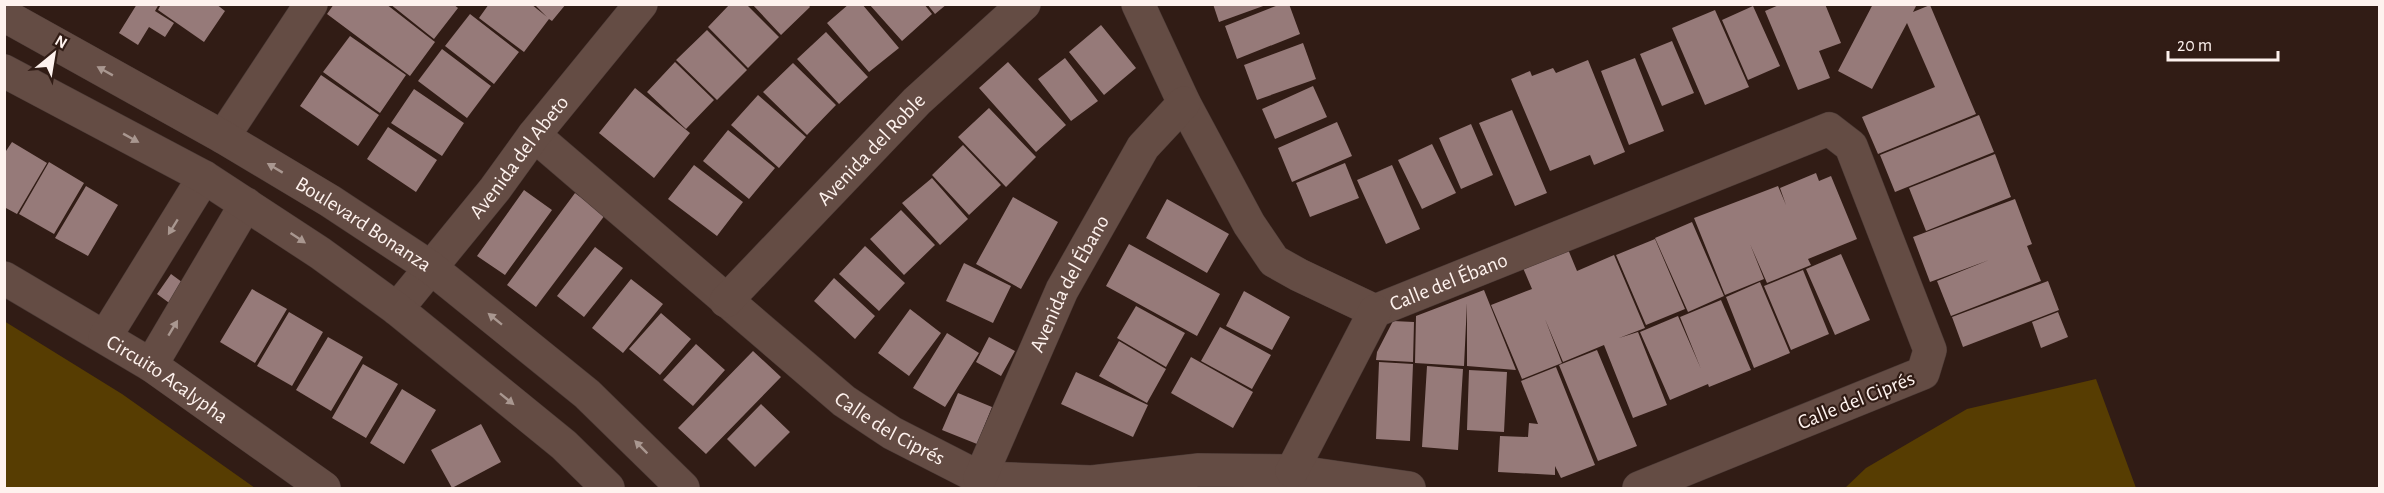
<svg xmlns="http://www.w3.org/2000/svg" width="2384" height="493" font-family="'Alegreya Sans',sans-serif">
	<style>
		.green { fill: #573d02 }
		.building { fill: #967a79 }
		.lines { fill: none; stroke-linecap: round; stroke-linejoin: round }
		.minor-casing { stroke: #4b3a36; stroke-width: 34 }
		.tertiary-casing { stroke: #4b3a36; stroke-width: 34 }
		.minor { stroke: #644c44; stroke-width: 33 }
		.tertiary { stroke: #644c44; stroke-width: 33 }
		.oneway { fill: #a99790 }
		.labels { text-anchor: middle; stroke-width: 4.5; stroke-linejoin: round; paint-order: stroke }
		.street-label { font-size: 21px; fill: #fef2ee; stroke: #311c15 }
	</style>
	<rect width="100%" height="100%" fill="#311c15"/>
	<path class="green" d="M4,321L122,394L255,488H5Z
		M2096,379L2136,488H1845L1866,468L1967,409Z"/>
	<path class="building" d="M137,4H159L155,11L174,23L165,37L149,27L138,45L119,33Z
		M161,4H216L225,11L204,42L158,10Z
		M334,4H386L435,42L410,76L327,14Z
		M390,4H453L458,8L434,39Z
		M489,4H531L547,17L534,4H566L552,21L549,19L524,52L479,18Z
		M730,4H746L779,37L748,68L708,27Z
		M752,4H808L810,7L781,35Z
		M849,4H862L899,48L869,72L827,23Z
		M869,4H924L932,14L902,41Z
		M927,4H947L935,14Z
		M1213,4H1266V5L1219,22Z
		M1281,4H1289L1300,34L1237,59L1225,26Z
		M1781,4H1825L1841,43L1819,51L1830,78L1798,90L1765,11Z
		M1873,4H1917L1913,12L1930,5L1976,114L1878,154L1862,117L1935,87L1907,23L1872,89L1838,71Z
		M1753,6L1780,66L1748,80L1722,20Z
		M1715,10L1749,87L1705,105L1672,28Z
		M470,14L519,52L494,84L445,46Z
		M1101,25L1136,68L1104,95L1069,52Z
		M707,30L747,70L717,100L676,60Z
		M826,32L868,77L839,104L797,59Z
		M350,36L406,75L380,113L323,72Z
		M1672,41L1694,93L1662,106L1640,54Z
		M1303,43L1316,79L1257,100L1244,65Z
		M442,49L491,86L467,118L418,81Z
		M1065,58L1098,101L1071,121L1038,79Z
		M1635,58L1664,131L1629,145L1601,71Z
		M1588,60L1625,152L1594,165L1590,155L1550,171L1511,79L1530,71L1532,76L1553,68L1556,73Z
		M675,62L714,100L686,129L647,92Z
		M1008,62L1066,125L1036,152L979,88Z
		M793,63L836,105L807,135L763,92Z
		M321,75L379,115L358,146L300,106Z
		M1313,86L1327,117L1275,139L1262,109Z
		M635,88L690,133L654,178L599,133Z
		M414,89L464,123L442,156L391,123Z
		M758,95L806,137L779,168L731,125Z
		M989,108L1036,157L1006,187L958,137Z
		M1512,110L1547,193L1515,206L1479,123Z
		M1979,115L1994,152L1895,192L1880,155Z
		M1337,122L1352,156L1292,182L1278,148Z
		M1471,124L1493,175L1461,189L1439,138Z
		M388,127L437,160L416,192L367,159Z
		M728,130L775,168L749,199L703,161Z
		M12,142L47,163L17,214L4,207V154Z
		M1432,144L1456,193L1422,209L1398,160Z
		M963,145L1001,185L969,215L932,175Z
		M1995,154L2011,197L1926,231L1909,188Z
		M49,162L84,183L54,234L19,214Z
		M1345,163L1359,198L1310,217L1296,183Z
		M694,165L743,202L717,236L668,199Z
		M1392,165L1420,229L1386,244L1357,180Z
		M1816,173L1819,181L1831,176L1857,239L1808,259L1811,265L1767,283L1750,244L1764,279L1725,295L1694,218L1778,186L1786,205L1780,188Z
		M932,178L968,219L940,245L902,203Z
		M86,186L118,205L88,256L55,238Z
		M524,190L552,210L505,275L477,256Z
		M575,193L605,215L536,307L507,285Z
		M1013,197L1058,222L1021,289L976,264Z
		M1167,199L1229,234L1207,273L1146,238Z
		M2015,199L2032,244L2027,246L2041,281L1951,316L1937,281L1989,260L1930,282L1913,237Z
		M901,210L935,245L904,275L870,239Z
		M1692,222L1724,296L1688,312L1655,238Z
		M1655,239L1685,309L1646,325L1616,255Z
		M1565,242L1577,271L1614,255L1645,328L1619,338L1638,332L1667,405L1633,418L1604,345L1563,362L1545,319L1562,363L1522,379L1491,305L1532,289L1520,261Z
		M1129,244L1220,294L1197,336L1106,286Z
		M865,246L905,283L879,311L839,274Z
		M595,247L623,268L584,317L557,296Z
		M1841,254L1870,320L1835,335L1806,269Z
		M964,263L1011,286L993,323L946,301Z
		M1803,270L1829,334L1791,350L1764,286Z
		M171,274L186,285L172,305L157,294Z
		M834,278L875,316L855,339L814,301Z
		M631,279L663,304L623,353L592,328Z
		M2048,281L2059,310L1963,347L1952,317Z
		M1760,282L1790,353L1754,368L1726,297Z
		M252,289L287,309L255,363L220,342Z
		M1484,290L1516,370L1467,366V303L1464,366L1415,363L1416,316Z
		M1244,291L1290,317L1272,350L1226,326Z
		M1721,300L1751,370L1709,387L1708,384L1670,400L1640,332L1678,316L1701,369L1680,317Z
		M1136,306L1185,333L1166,367L1117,338Z
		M910,309L941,333L909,376L878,353Z
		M289,312L323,332L292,386L257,366Z
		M2058,312L2068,337L2041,348L2032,322Z
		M661,313L691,339L660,375L629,349Z
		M1393,321L1414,322L1413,362L1376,360L1377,352Z
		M1220,327L1271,355L1252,389L1201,361Z
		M947,333L979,353L945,407L913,388Z
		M328,337L363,357L331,411L296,390Z
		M989,337L1015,351L1001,376L976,362Z
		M1119,341L1166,369L1147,403L1099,376Z
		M696,344L725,370L693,406L663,380Z
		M1597,350L1637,446L1598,461L1559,365Z
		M753,351L781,377L706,454L678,428Z
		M1191,357L1253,392L1233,428L1171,393Z
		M1379,362L1413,364L1410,441L1376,439Z
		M363,364L398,384L366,438L332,418Z
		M1427,366L1463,369L1458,450L1422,447Z
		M1556,367L1595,465L1561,478L1555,466V475L1498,472L1500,436L1528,437L1529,423L1538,424L1521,381Z
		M1469,370L1507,372L1504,432L1467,430Z
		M1076,372L1148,405L1133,437L1061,404Z
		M402,389L436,410L404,464L370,443Z
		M958,393L992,407L977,444L942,430Z
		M761,404L790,432L755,467L727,439Z
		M481,424L501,462L452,488L431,450Z"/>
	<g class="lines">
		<g class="minor-casing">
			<g id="minor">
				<path id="s1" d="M1138,4L1184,103L1249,224L1274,261L1299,275L1375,311L1829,129L1851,146L1930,350L1923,373L1639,488"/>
				<path id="s2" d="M534,135L844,401L892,433L980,478L1092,482L1199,470L1292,471L1409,488"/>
				<path d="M223,137L311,4"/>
				<path id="s3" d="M4,278L151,365L324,488"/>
				<path id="s4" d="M726,301L917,101L1024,4"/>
				<path id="s5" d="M397,309L495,189L534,135L641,4"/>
				<path d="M105,337L204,177"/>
				<path d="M151,365L246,204"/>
				<path d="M1292,471L1375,311"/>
				<path id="s6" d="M980,478L1062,290L1143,147L1184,103"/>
			</g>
		</g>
		<g class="tertiary-casing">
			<g id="tertiary">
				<path id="s7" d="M4,15L223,137L330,201L430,267L587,394L683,488"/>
				<path d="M4,71L204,177L320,253L397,309L564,445L608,488"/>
			</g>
		</g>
		<use href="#minor" class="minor"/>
		<use href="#tertiary" class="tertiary"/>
	</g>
	<defs><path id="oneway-solid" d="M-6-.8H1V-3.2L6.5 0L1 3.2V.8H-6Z" transform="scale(1.5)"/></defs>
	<g class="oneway">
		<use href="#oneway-solid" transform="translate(105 71) rotate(-151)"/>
		<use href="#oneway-solid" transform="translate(131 138) rotate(29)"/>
		<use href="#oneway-solid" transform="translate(275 168) rotate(-149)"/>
		<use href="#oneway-solid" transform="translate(173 227) rotate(122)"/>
		<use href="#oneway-solid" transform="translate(298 238) rotate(34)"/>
		<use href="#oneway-solid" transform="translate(495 319) rotate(-141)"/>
		<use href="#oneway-solid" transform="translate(173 328) rotate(-59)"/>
		<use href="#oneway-solid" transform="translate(507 399) rotate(39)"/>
		<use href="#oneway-solid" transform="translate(641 447) rotate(-135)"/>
	</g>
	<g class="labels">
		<g class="street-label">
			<text dy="7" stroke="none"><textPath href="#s4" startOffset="210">Avenida del Roble</textPath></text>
			<text dy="7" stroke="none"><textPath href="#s5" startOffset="195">Avenida del Abeto</textPath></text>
			<text dy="7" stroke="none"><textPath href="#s7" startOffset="416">Boulevard Bonanza</textPath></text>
			<text dy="7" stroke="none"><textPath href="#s1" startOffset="483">Calle del Ébano</textPath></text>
			<text dy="7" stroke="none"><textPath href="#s6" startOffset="214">Avenida del Ébano</textPath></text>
			<text dy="7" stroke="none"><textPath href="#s3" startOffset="192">Circuito Acalypha</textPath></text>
			<text transform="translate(1856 400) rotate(-22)" y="7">Calle del Ciprés</text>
			<text dy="7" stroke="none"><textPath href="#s2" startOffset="462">Calle del Ciprés</textPath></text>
		</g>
	</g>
	<rect width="2384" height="493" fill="none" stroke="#fef2ee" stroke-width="12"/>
	<g transform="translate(54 54) rotate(30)" stroke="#311c15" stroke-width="4.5" paint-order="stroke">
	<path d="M0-4.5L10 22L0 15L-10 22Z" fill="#fef2ee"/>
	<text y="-9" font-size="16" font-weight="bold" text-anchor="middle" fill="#fef2ee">N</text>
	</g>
	<path d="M2168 51v9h110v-9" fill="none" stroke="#fef2ee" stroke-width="3"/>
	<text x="2177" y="51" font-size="18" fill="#fef2ee" stroke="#311c15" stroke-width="4.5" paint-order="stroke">20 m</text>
</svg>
